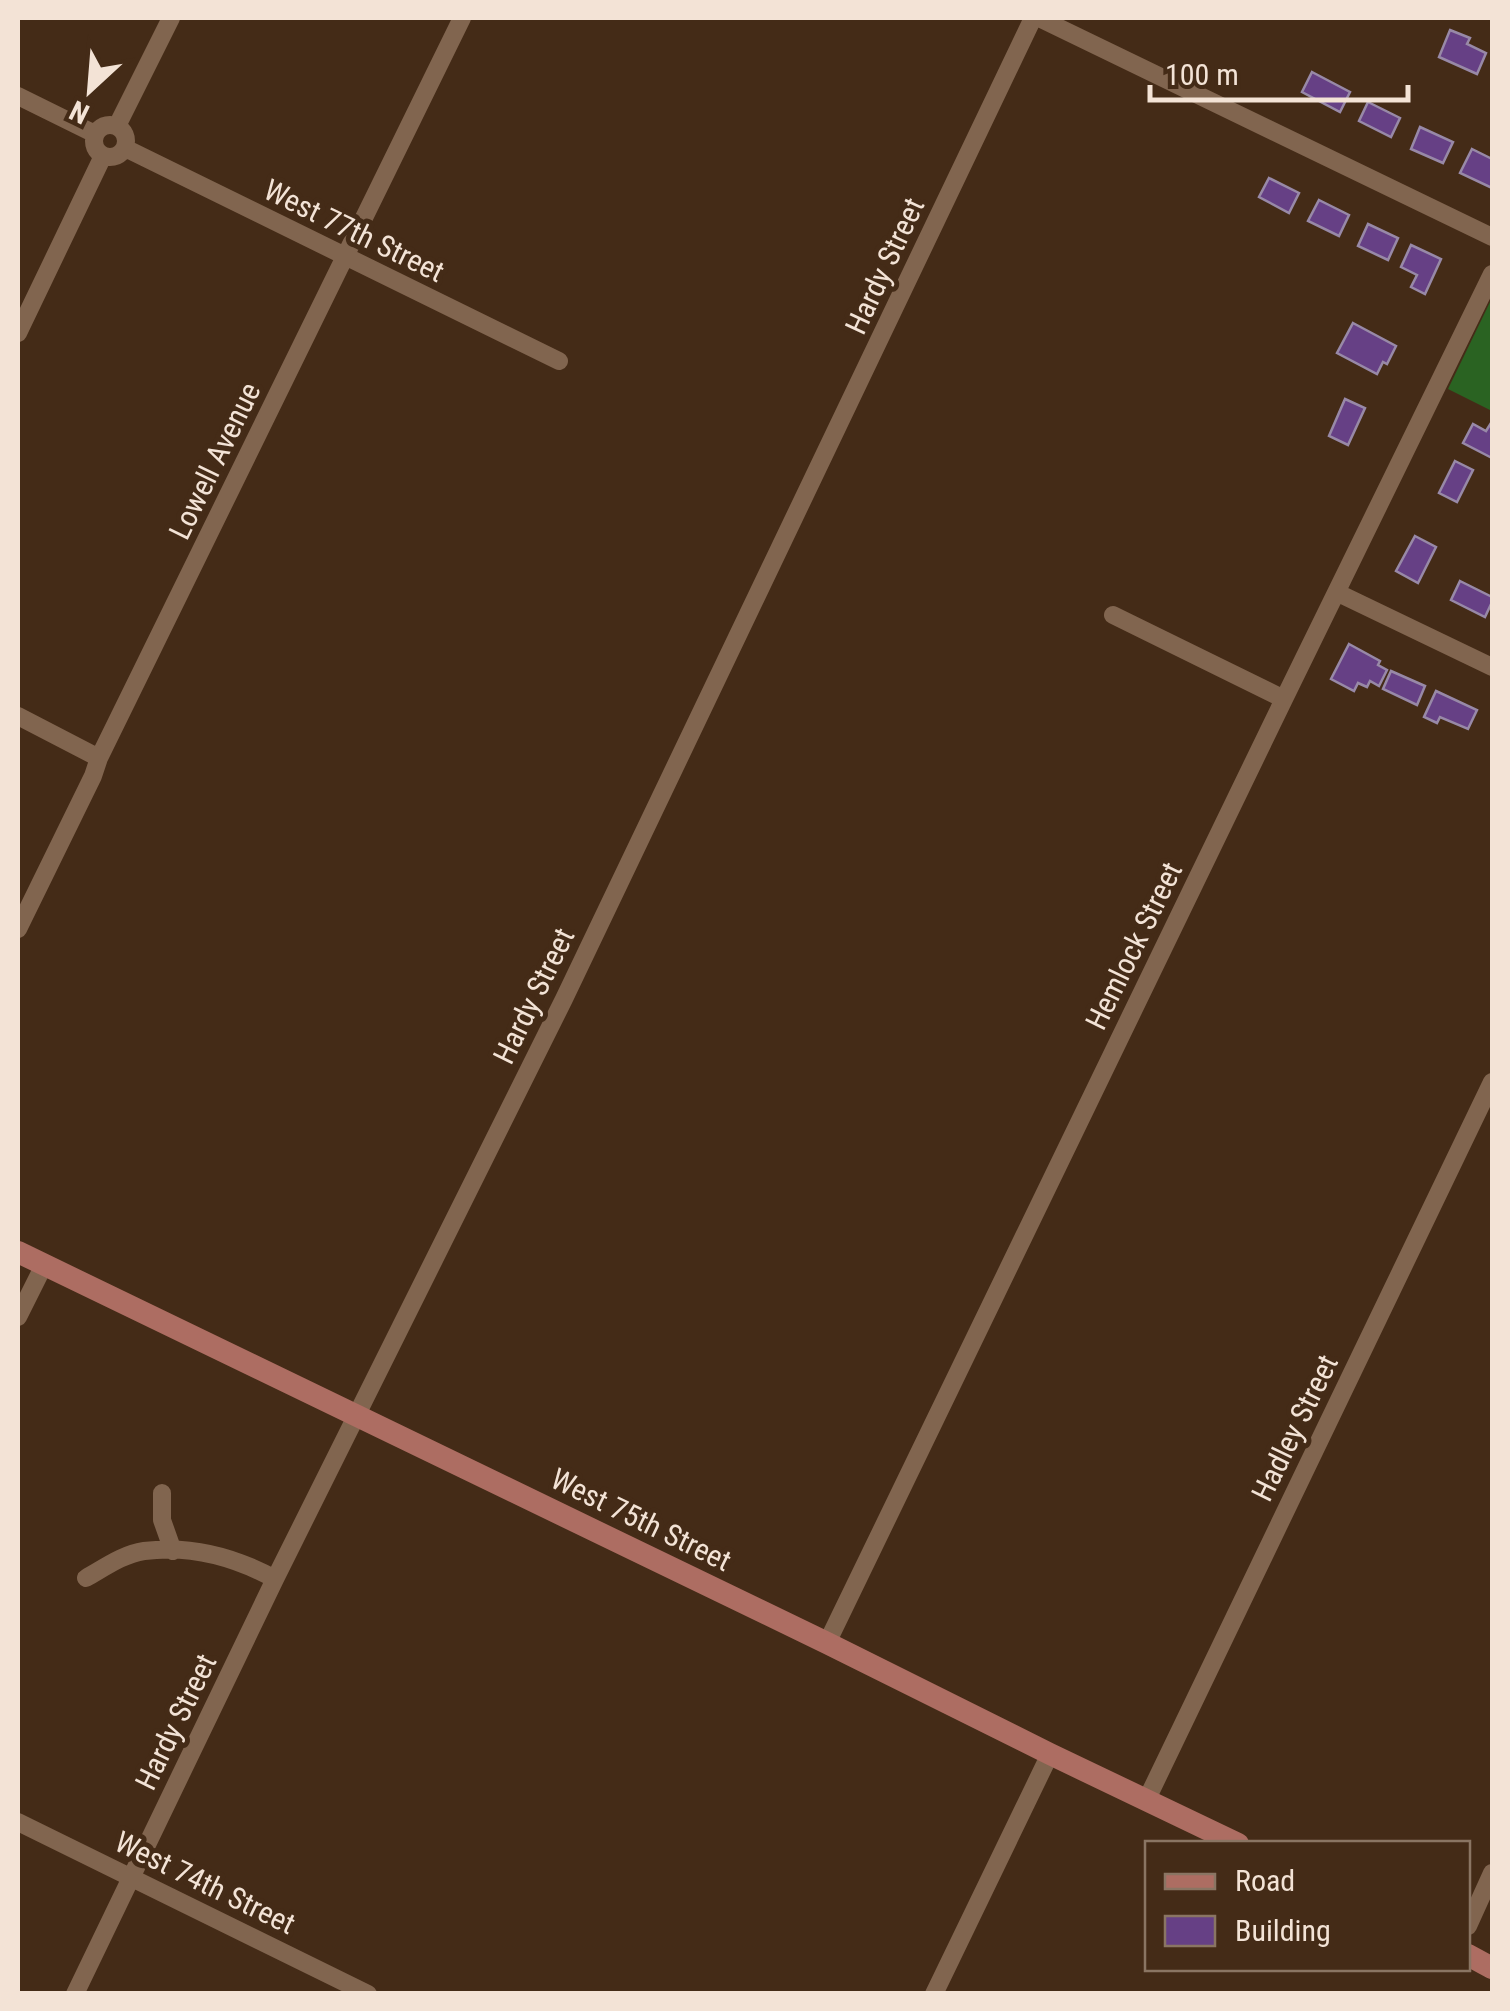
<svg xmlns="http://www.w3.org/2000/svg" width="1510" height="2011" font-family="'Roboto Condensed',sans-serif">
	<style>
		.green { fill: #2a6322 }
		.building { fill: #664085; stroke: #9889a7; stroke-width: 2.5 }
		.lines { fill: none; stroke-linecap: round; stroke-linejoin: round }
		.minor { stroke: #81654f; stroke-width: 18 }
		.major { stroke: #ad6d62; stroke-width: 22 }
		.labels { text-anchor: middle; stroke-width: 10; stroke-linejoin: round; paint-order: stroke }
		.street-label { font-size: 30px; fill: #f3e3d6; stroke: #442b17 }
	</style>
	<rect width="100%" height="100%" fill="#442b17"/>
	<path class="green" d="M1492,298V411L1448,389Z"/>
	<path class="building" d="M1450,30L1470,38L1467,44L1486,53L1477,74L1439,57Z
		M1312,72L1350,92L1340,112L1302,92Z
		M1368,102L1400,118L1391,137L1359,121Z
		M1420,127L1453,142L1443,163L1411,149Z
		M1472,149L1492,159V188L1460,173Z
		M1269,178L1299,193L1289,213L1259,197Z
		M1319,200L1349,215L1339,236L1308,221Z
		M1368,224L1398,238L1388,260L1358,246Z
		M1411,245L1441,259L1425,294L1411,287L1417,275L1401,267Z
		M1353,323L1396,346L1387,364L1383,362L1377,374L1337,353Z
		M1345,399L1365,408L1348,445L1329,436Z
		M1491,423L1492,424V458L1463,443L1473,424L1486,431Z
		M1455,461L1473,470L1457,502L1439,493Z
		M1415,536L1436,547L1418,583L1396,571Z
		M1460,581L1492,597V602L1485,617L1451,600Z
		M1349,644L1380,661L1378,665L1387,670L1379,686L1370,681L1367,687L1358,683L1354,691L1331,679Z
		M1391,671L1425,686L1417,705L1383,689Z
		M1436,691L1477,710L1468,729L1440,717L1437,723L1424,717Z"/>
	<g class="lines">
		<path class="minor" d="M1039,18L1492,237
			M18,96L95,134
			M94 141a16 16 0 1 1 32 0a16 16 0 1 1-32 0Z
			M117,126L171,18
			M125,148L559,361
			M18,333L103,156
			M1338,593L1492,667
			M1113,615L1284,699
			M18,716L99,758
			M18,929L93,776L99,758L462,18
			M18,1317L44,1265
			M162,1493V1520L173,1551
			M86,1578C104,1568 123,1554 144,1551C190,1545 235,1557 275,1579
			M827,1643L1284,699L1492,274
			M1147,1799L1492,1082
			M18,1822L368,1994
			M1468,1926L1492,1873
			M75,1994L275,1579L564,999L1033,18
			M934,1994L1050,1754"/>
		<path class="major" d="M18,1252L827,1643L1050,1754L1238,1844
			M1468,1955L1492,1968"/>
	</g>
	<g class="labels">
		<g class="street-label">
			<text transform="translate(354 231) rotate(26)" y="10">West 77th Street</text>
			<text transform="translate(885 266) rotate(-65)" y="10">Hardy Street</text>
			<text transform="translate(215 461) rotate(-64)" y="10">Lowell Avenue</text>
			<text transform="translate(1134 946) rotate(-64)" y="10">Hemlock Street</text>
			<text transform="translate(534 996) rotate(-64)" y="10">Hardy Street</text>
			<text transform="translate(1295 1428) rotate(-64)" y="10">Hadley Street</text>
			<text transform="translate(641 1520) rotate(26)" y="10">West 75th Street</text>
			<text transform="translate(176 1722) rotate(-64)" y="10">Hardy Street</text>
			<text transform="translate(205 1883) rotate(26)" y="10">West 74th Street</text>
		</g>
	</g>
	<rect width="1510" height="2011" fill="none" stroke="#f3e3d6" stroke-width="40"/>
	<rect x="1145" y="1841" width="325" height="130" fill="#442b17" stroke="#8a7563" stroke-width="2.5"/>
	<rect x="1165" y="1874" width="50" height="15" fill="#ad6d62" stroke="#8a7563" stroke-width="2.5"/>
	<text x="1235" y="1891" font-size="30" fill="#f3e3d6">Road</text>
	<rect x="1165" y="1916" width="50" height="30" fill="#664085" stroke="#8a7563" stroke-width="2.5"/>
	<text x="1235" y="1941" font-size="30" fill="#f3e3d6">Building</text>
	<g transform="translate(90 90) rotate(206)" stroke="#442b17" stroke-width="8" paint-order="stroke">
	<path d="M0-8L18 38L0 25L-18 38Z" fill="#f3e3d6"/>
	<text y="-15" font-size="28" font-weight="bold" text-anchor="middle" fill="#f3e3d6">N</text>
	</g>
	<path d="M1150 85v15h258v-15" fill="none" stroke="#f3e3d6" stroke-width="5"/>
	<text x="1165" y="85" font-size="30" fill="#f3e3d6" stroke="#442b17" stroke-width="8" paint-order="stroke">100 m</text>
</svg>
